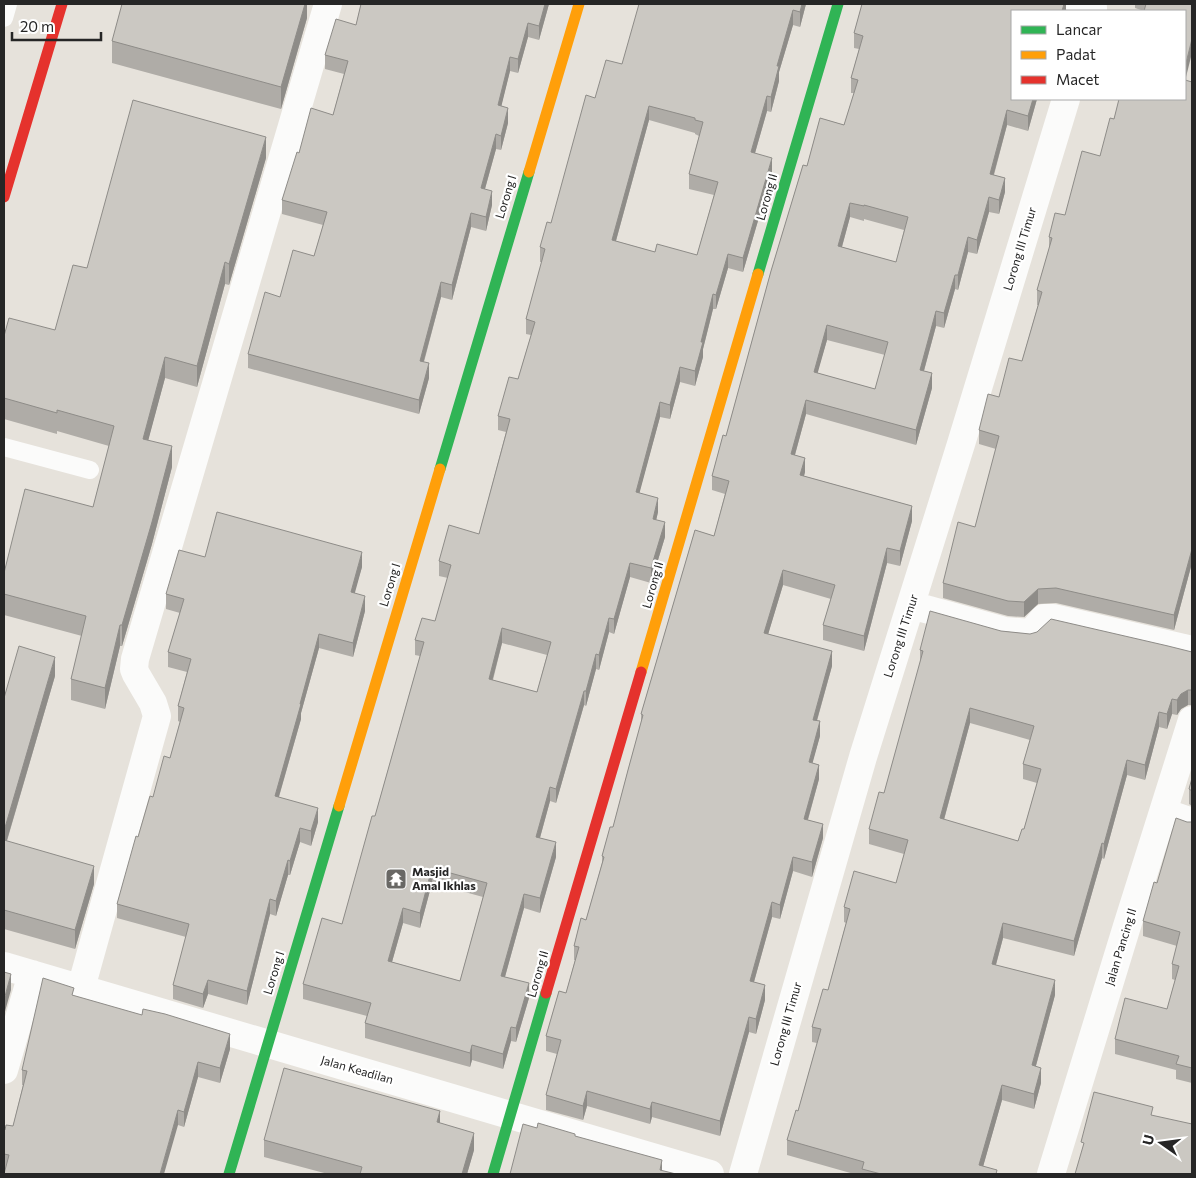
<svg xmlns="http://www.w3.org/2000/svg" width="1196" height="1178" font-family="Commissioner,sans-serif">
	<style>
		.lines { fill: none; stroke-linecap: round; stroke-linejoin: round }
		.lane { stroke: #fbfbfa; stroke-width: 18 }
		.street { stroke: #fbfbfa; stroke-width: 28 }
		.fast { stroke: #30b455; stroke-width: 11 }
		.slow { stroke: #ff9f0a; stroke-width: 11 }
		.jam { stroke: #e5322d; stroke-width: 11 }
		.wall { fill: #afaca7; fill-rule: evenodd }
		.shaded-wall { fill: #8e8c88 }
		.building { fill: #cbc8c2; stroke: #8e8c88; fill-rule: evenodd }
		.labels { text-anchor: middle; stroke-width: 4.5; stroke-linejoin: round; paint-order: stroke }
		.street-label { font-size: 12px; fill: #262626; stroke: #fff }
		.poi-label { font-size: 12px; font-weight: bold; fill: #262626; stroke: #fff; text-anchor: start }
	</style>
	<rect width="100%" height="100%" fill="#e6e2db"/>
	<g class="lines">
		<path class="lane" d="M4,18L8,4
			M4,447L90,470"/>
		<path class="street" d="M1079,4L1093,8
			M911,605L1005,631L1031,633L1044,618H1053L1192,650
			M1163,812L1192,822
			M4,966L710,1174
			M81,988L157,716L153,703L136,674L134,669L135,659L328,4
			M4,1070L32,974
			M743,1174L863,757L961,444L1066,99
			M1051,1174L1127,926L1192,720"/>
		<path class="fast" d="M758,274L838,4
			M440,469L529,172
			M229,1174L339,806
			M493,1174L546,993"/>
		<path class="slow" d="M529,172L579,4
			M641,672L758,274
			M339,806L440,469"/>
		<path class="jam" d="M4,197L62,4
			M546,993L641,672"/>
	</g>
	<path class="wall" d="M307,4V18L281,109L112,63V41Z
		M361,4H549L539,40L528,37L518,73L510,71L501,106L508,123L501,150L496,149L485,189L492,205L486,231L471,227L452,300L441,297L424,362L429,378L419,414L248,368V354L280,297L314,256L323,225L282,214V200L299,153L333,115L344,74L325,69V55L356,25Z
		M806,4L800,27L793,25L779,72V81L771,112L767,111L755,153L772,173L743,272L728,268L716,309H713L703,349V357L695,386L680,382L670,419L660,417L639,493L658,512L656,520L665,537L651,583L630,577L614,634L609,632L599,670L596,669L586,706L584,705L556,803L550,801L540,838L556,857L540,913L524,908L505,977L529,998L516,1042L511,1041L503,1069L472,1060L470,1067L365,1038V1023L367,1016L303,999V984L342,924L375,816L420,656L415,655V640L435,621L448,578L439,576V561L479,534L506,432L498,430V416L518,379L531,335L526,334V319L542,262H540V247L551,223L595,98L622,64ZM649,120L695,133V134L699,136L689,174V189L714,195L697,255L655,252L616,241ZM502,643L547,655L537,692L493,680ZM432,883L483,897L460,981L392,962L403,923L420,928Z
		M862,4H1066V11H1012V99H1037L1028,131L1007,125L994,175L1005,178V192L999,214L989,212L977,254L968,252L958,290L955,289L944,328L936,326L924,371L932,373V388L916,445L806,414L795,455L805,458V472L804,476L912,506V521L900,566L887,563L864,651L823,640V625L831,599L783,585L768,634L832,651V666L817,721H820V736L812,763L819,765V779L808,820L823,824V838L812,877L793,871L780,919L772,917L754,982L765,985V1000L756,1034L749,1032L720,1136L652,1117L650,1124L587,1106L583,1120L546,1110V1095L557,1054L546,1051V1036L559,991L566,993L575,960H574V946L581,918L586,920L602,863V856L610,827H613L628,770L641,723V714L695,530L714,536L725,494L712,490V476L723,435L726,436L771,271L803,165L807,166L820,118L844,125L854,93H851V78L859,49L854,48V33ZM850,217L864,221V219L904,230L896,262L842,247ZM827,340L885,355L875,389L817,373Z
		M1135,4H1192L1185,80L1192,82V563L1174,630L1056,603L1038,604L1024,617L1008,616L943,598V583L975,527L996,449L979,444V430L1022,361L1038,305H1037V290L1049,249V237L1065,215L1100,156L1114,119L1144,11L1135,8Z
		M266,158L229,285L225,284L197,387L165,378L148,440L172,467L152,544L122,646H120L105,709L71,700V679L82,636L4,615V573L93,507L109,446L57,431V434L4,419V336L55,330L87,268Z
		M205,557L362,567L354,593L365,611L353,657L319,648L301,713V719L279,797L318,822L311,846L300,842L290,875H288L276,916L270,914L247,1005L208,994L203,1008L173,999V985L186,937L117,918V904L138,837L153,797L170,758L180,722L178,721V706L187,672L168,667V652L180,613L166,609V594Z
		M1001,631L1192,652V705H1188L1181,709L1177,715L1172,714L1167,729L1159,727L1145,780L1127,775L1104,859L1102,858L1074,956L1003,938L996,965L1055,995L1036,1066L1041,1083L1034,1109L1002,1100L983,1166L997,1174H854L787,1155V1140L798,1111L817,1043L812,1042V1027L828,990L846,923L844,922V907L896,883L904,854L869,844V829L884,793L920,665V650ZM970,723L1030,740L1023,764V779L1037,783L1024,829L1018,841L944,820Z
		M55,676L7,841L94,884L75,949L4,929V698Z
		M1192,778V806L1189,804V789Z
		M1187,822H1192V1083L1176,1079V1070L1115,1054V1039L1167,1009L1175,980L1172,979V964L1177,946L1143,936V921L1157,883Z
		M74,996L230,1049L220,1083L198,1077L184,1127L178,1125L5,1170L4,1169V1129L5,1130L13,1126L23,1085H22V1070Z
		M440,1123L474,1150L467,1174H328L264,1157V1140Z"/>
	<path class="shaded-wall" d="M305,4H307V18L281,109V87Z
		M545,4H549L539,40V26Z
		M802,4H806L800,27V12Z
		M1064,4H1066V11H1062Z
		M793,10V25L779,72V81L771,112V97L777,66Z
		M528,23V37L518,73V59Z
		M1192,39V53L1185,81V67Z
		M510,57V71L498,120V105Z
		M767,96V111L751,167V152Z
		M1033,99H1037L1028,131V116Z
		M649,106V120L612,255V240Z
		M508,108V123L501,150V136Z
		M1007,110V125L990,188V174Z
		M496,134V149L481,203V188Z
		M266,137V158L229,285V264Z
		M772,158V173L743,272V258Z
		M1005,178V192L999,214V200Z
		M492,191V205L486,231V217Z
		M989,197V212L977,254V240Z
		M850,203V217L838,261V246Z
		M471,213V227L452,300V285Z
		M968,237V252L958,290V275Z
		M728,254V268L716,309V295Z
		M225,262V284L197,387V366Z
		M955,275V289L944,328V313Z
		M441,282V297L420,375V361Z
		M713,294V309L703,349V357L695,386V371L701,342Z
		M936,311V326L920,385V370Z
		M827,325V340L814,386V372Z
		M165,357V378L143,460V439Z
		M429,363V378L419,414V400Z
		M680,367V382L670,419V405Z
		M932,373V388L916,445V430Z
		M806,400V414L791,469V454Z
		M660,402V417L636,506V492Z
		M172,446V467L152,544L122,646V625Z
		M805,458V472L800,490V475Z
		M658,498V512L653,534V519Z
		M912,506V521L900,566V551Z
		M665,522V537L651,583V568Z
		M887,548V563L864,651V636Z
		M1192,549V563L1174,630V615Z
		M362,552V567L351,607V592Z
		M630,563V577L614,634V619Z
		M783,570V585L764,648V633Z
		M1038,589V604L1024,617V602Z
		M365,596V611L353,657V643Z
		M609,618V632L599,670V655Z
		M120,625V646L105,709V688Z
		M502,628V643L489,693V679Z
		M319,634V648L301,713V719L275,810V796Z
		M832,651V666L813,734V720Z
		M596,654V669L586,706V691Z
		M55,657V676L4,850V831Z
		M1188,690V705L1181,709L1177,715V700L1181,694Z
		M584,691V705L556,803V789Z
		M1172,699V714L1167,729V714Z
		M970,708V723L940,834V818Z
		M1159,712V727L1145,780V765Z
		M820,721V736L809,776V762Z
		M1127,760V775L1104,859V844Z
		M819,765V779L804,833V819Z
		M550,787V801L536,852V837Z
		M318,808V822L311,846V831Z
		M823,824V838L812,877V862Z
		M300,828V842L290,875V861Z
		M556,842V857L540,913V898Z
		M1102,843V858L1074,956V941Z
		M793,857V871L780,919V905Z
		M288,860V875L276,916V901Z
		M94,866V884L75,949V930Z
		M432,868V883L420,928V913Z
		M524,894V908L501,991V976Z
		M270,899V914L247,1005V991Z
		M772,902V917L750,996V981Z
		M403,908V923L388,976V961Z
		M1003,923V938L992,979V964Z
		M11,974V990L4,1015V1000Z
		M208,980V994L203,1008V994Z
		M1055,980V995L1032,1080V1065Z
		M529,983V998L516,1042V1028Z
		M765,985V1000L756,1034V1019Z
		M749,1017V1032L720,1136V1121Z
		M511,1027V1041L503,1069V1054Z
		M230,1034V1049L220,1083V1068Z
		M472,1045V1060L470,1067V1053Z
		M198,1062V1077L184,1127V1112Z
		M1041,1068V1083L1034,1109V1094Z
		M1002,1085V1100L981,1174L979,1165Z
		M587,1091V1106L583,1120V1106Z
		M652,1102V1117L650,1124V1109Z
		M178,1110V1125L164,1174H160Z
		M440,1111V1128L437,1122Z
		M474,1133V1150L467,1174H462Z
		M662,1160V1174L660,1170Z"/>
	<path class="building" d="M122,4H305L281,87L112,41Z
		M361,4H545L539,26L528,23L518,59L510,57L498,105L508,108L501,136L496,134L481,188L492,191L486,217L471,213L452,285L441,282L420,361L429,363L419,400L248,354L265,292L280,297L293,250L314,256L327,212L282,200L297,152L299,153L311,108L333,115L348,61L325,55L336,19L356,25Z
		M639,4H802L800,12L793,10L777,66H779L771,97L767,96L751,152L772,158L743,258L728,254L716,295L713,294L701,342H703L695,371L680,367L670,405L660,402L636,492L658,498L653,519L665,522L651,568L630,563L614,619L609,618L599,655L596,654L586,691H584L556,789L550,787L536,837L556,842L540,898L524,894L501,976L529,983L516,1028L511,1027L503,1054L472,1045L470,1053L365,1023L371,1003L303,984L322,918L342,924L372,816H375L424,642L415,640L422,618L435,621L451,565L439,561L449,525L479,534L510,419L498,416L509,377L518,379L535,322L526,319L545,249L540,247L547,222L551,223L586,95L595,98L606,60L622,64ZM649,106L695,118V120L703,122L689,174L718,182L697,255L657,244L655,252L612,240ZM502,628L551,642L537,692L489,679ZM432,868L487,883L460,981L388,961L403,908L420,913Z
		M862,4H1064L1062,11H1012V99H1033L1028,116L1007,110L990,174L1005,178L999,200L989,197L977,240L968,237L958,275H955L944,313L936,311L920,370L932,373L916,430L806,400L791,454L805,458L800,475L912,506L900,551L887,548L864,636L823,625L835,585L783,570L764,633L832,651L813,720L820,721L809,762L819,765L804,819L823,824L812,862L793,857L780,905L772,902L750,981L765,985L756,1019L749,1017L720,1121L652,1102L650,1109L587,1091L583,1106L546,1095L561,1040L546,1036L559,991L566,993L579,947L574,946L581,918L586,920L604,857L602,856L610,827H613L628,770L643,715L641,714L695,530L714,536L729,481L712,476L723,435L726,436L771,271L803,165L807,166L820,118L844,125L858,80L851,78L863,36L854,33ZM850,203L864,206V205L908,217L896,262L838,246ZM827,325L888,342L875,389L814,372Z
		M1146,4H1192V39L1185,67V11H1144Z
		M1185,80L1192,82V549L1174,615L1056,588L1038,589L1024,602L1008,601L943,583L958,522L975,527L999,436L979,430L988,394L999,397L1009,358L1022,361L1042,292L1037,290L1052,238L1049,237L1055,213L1065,215L1082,151L1100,156L1110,118L1114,119L1119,99H1185Z
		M133,100L266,137L229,264L225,262L197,366L165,357L143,439L172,446L152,522L122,625H120L105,688L71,679L86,616L4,594V573L25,489L93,507L114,426L57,410V413L4,398V336L9,318L55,330L73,265L87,268Z
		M217,512L362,552L351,592L365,596L353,643L319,634L300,704H301L275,796L318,808L311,831L300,828L290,861L288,860L276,901L270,899L247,991L208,980L203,994L173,985L189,924L117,904L136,836L138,837L150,796L153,797L164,756L170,758L184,708L178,706L191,659L168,652L184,599L166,594L179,550L205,557Z
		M930,611L1001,631L1030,634L1037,632L1051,619L1168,646L1192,652V690H1188L1181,694L1177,700L1172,699L1167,714L1159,712L1145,765L1127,760L1104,844L1102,843L1074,941L1003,923L992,964L1055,980L1032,1065L1041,1068L1034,1094L1002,1085L979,1165L997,1170L996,1174H881L862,1169L864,1162L787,1140L796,1110L798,1111L821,1029L812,1027L823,989L828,990L850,909L844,907L854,871L896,883L908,840L869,829L879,792L884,793L923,651L920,650ZM970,708L1034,726L1023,764L1041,769L1024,829H1022L1018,841L940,818Z
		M19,646L55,657L4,831V698Z
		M1192,778V791L1189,789Z
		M1176,818L1187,822H1192V1068L1176,1064L1179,1056L1115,1039L1125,998L1167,1009L1179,966L1172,964L1180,932L1143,921L1154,882L1157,883Z
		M4,840L94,866L75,930L4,910Z
		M4,972L11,974L4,1000Z
		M43,978L74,988L72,995L142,1015L143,1009L165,1014L230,1034L220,1068L198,1062L184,1112L178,1110L160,1174H4L9,1155L4,1154V1129L5,1130L6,1125L13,1126L27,1071L22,1070Z
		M284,1068L440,1111L437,1122L474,1133L462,1174H360L362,1167L264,1140Z
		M1094,1092L1153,1107L1151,1115L1192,1124V1174H1075L1084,1143L1081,1142Z
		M538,1123L575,1134V1136L662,1160L660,1170L676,1174H510L523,1124L537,1128Z"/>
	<defs>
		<g id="temple-square" transform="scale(1.125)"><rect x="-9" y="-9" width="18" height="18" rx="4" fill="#696865" stroke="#fff"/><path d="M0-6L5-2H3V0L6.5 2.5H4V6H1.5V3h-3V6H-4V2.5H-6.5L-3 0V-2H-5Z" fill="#fff"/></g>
	</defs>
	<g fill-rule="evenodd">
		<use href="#temple-square" x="396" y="879"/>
	</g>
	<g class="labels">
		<g class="street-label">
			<text transform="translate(506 197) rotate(-73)" y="4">Lorong I</text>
			<text transform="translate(767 197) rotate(-74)" y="4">Lorong II</text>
			<text transform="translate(1020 249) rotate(-73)" y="4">Lorong III Timur</text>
			<text transform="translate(390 585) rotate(-73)" y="4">Lorong I</text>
			<text transform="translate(653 585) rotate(-74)" y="4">Lorong II</text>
			<text transform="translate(901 636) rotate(-72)" y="4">Lorong III Timur</text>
			<text transform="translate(1121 947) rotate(-73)" y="4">Jalan Pancing II</text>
			<text transform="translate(274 973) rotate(-73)" y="4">Lorong I</text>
			<text transform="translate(538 974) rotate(-74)" y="4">Lorong II</text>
			<text transform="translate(786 1024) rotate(-74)" y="4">Lorong III Timur</text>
			<text transform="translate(357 1070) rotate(16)" y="4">Jalan Keadilan</text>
		</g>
		<g class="poi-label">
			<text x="412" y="876">Masjid<tspan x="412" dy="14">Amal Ikhlas</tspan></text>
		</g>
	</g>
	<rect width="1196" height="1178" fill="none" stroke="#262626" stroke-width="10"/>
	<rect x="1011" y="10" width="175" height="90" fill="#ffffff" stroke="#a8a8a8"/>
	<rect x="1021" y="26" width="25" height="8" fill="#30b455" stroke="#a8a8a8"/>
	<text x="1056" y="35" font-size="15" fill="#262626">Lancar</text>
	<rect x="1021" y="51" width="25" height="8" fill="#ff9f0a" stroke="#a8a8a8"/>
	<text x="1056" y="60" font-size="15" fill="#262626">Padat</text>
	<rect x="1021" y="76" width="25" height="8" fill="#e5322d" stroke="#a8a8a8"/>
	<text x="1056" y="85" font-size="15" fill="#262626">Macet</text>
	<g transform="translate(1161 1143) rotate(284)" stroke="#ffffff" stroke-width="4" paint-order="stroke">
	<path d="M0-4L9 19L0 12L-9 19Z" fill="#262626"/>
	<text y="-8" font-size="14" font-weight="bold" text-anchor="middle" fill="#262626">U</text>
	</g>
	<path d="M12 32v8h89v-8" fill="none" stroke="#262626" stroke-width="2.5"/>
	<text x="20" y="32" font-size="15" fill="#262626" stroke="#ffffff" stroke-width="4" paint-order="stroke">20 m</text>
</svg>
